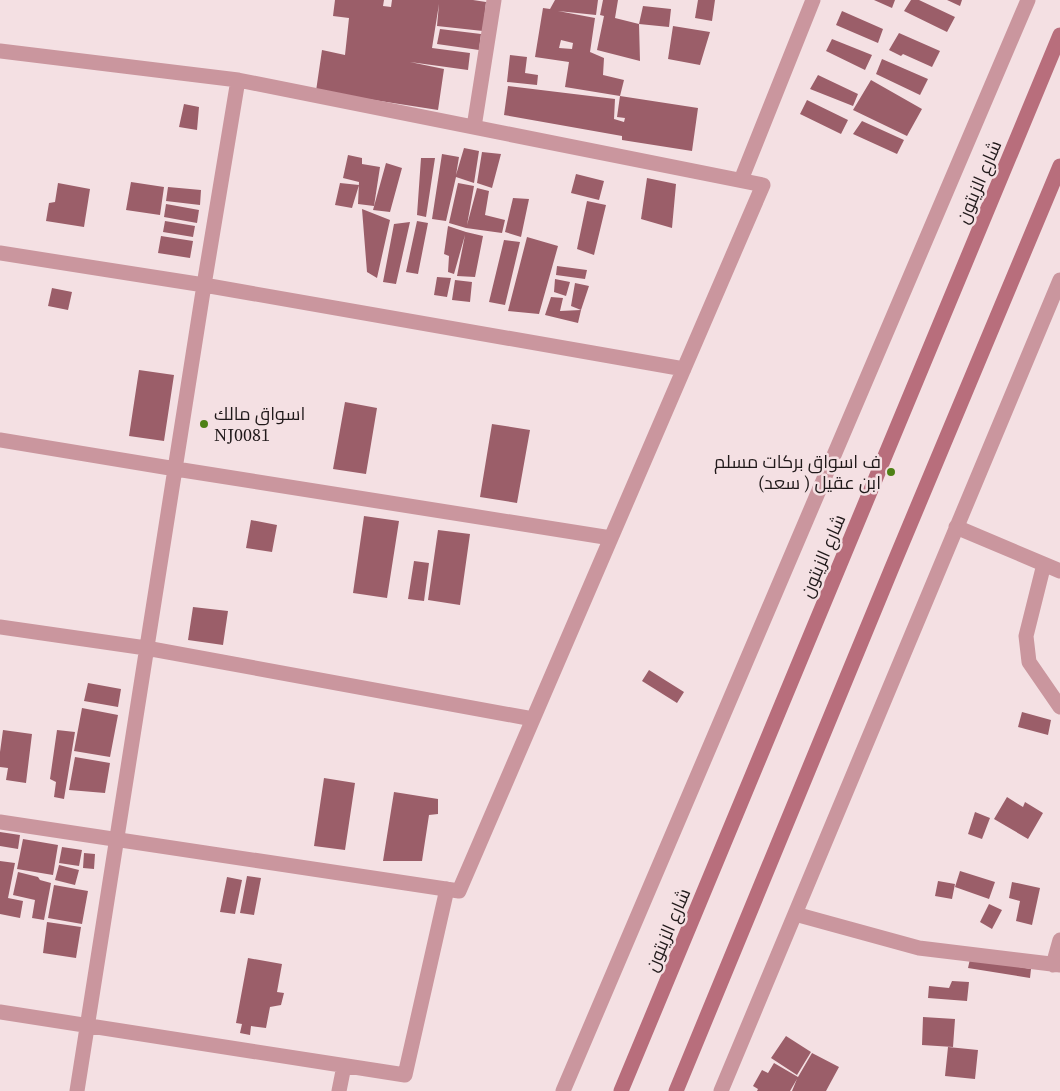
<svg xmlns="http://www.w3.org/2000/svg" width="1060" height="1091" font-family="'Source Serif 4',Cairo,serif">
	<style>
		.building { fill: #9b5e69; fill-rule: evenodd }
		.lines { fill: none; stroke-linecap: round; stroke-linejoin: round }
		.street { stroke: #ca969e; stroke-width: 15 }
		.secondary { stroke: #b86e7c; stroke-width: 15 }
		.poi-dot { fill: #4e8115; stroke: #f4e0e3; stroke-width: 2 }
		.labels { text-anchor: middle; stroke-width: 5; stroke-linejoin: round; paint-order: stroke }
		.street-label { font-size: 18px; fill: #20191a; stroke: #f4e0e3 }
		.poi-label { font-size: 18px; fill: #20191a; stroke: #f4e0e3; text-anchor: start }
	</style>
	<rect width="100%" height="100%" fill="#f4e0e3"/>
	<path class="building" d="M335,0H384L383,6L391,7L392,0H473L486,2L483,31L437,26L439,4L432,48L470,53L468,70L410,62L444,69L438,110L316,91L322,50L345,55L349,18L333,16Z
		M555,0H598L596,15L558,11L595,18L590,52L604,58L603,75L624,80L620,96L565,87L569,62L535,57L543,8L550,9ZM561,40L573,43L572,49L559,48Z
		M603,0H618L615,18L639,24L640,61L597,50L604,16L600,15Z
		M698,0H715L712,21L695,18Z
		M874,0H895L892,8Z
		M911,0H919L955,17L947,32L904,11Z
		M947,0H962L960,6Z
		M643,6L671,9L669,27L639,24Z
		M842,11L883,29L878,43L836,25Z
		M673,26L710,32L700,65L668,59Z
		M440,29L481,34L479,50L437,44Z
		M899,33L940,51L932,67L903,54L901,56L889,50Z
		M832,39L872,55L865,70L826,51Z
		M510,55L527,57L525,73L538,75L537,85L507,82Z
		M882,59L928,79L920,95L876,74Z
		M818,75L858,94L853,106L810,89Z
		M871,80L922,109L907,136L853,110Z
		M508,86L615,99L614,119L624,122L625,118L617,117L620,96L698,108L692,151L622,140V136L504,115Z
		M807,100L848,120L841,134L800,114Z
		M184,104L199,107L197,130L179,127Z
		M862,121L904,140L897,154L853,134Z
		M464,148L479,151L474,183L456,177L446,221L432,219L442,154L459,157L456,175Z
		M482,152L501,154L492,188L477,183Z
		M348,155L362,158V164L380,167L374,206L358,204L359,182L343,178Z
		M421,158H435L426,217L417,215Z
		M386,163L402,168L390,212L373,210Z
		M576,174L604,181L599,200L571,193Z
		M647,178L676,184L672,228L641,219Z
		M131,182L164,187L160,215L126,210Z
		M58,183L90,189L84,227L46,221L49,203L55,202Z
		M340,183L359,185L352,208L335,205Z
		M458,183L474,186L467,225L477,188L489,191L485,215L505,220L502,233L466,228L449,223Z
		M168,187L201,190L200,205L166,201Z
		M513,198L529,199L521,237L505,232Z
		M587,201L606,205L594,255L577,249Z
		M166,204L199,210L197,223L164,217Z
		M362,209L390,220L377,278L367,272Z
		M165,221L195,226L193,237L163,232Z
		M417,221L428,223L418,274L406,272Z
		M410,222L396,284L383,282L394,224Z
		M448,226L466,232L483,236L475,277L457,276L465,235L454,274L448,272L449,256L444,254Z
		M161,236L193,241L190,258L158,253Z
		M527,237L558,246L539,314L508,311Z
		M504,240L520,242L505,305L489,302Z
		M557,266L587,270L585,279L556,275Z
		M437,277L451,278L447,297L434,295Z
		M555,279L570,282L566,296L554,292Z
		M455,280L472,282L470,302L452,300Z
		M575,283L589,286L581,310L571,306Z
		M52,288L72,292L68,310L48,306Z
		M551,297L563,298L560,311L581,310L578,323L545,315Z
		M139,370L174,375L164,441L129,436Z
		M345,402L377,408L366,474L333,469Z
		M492,424L530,430L517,503L480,497Z
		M364,516L399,521L387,598L353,593Z
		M251,520L277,525L272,552L246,548Z
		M438,530L470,534L460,605L428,600Z
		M414,561L429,563L424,601L408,599Z
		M193,607L228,611L223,645L188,640Z
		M649,670L684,692L677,703L642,681Z
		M88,683L121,689L118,707L84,701Z
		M82,708L118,715L110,757L74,751Z
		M1022,712L1051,720L1048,735L1018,727Z
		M3,730L32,734L26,783L6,780L8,768L0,767V752Z
		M57,730L75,732L64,799L54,797L56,782L50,779Z
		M75,757L110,763L105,793L69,790Z
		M324,778L355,783L345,850L314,846Z
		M394,792L438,799V814L429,815L422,861H383Z
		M1007,797L1023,807L1025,802L1043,813L1028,839L994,819Z
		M975,812L990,818L982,839L968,834Z
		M0,832L20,835L18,849L0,846Z
		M23,839L58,845L53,875L17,869Z
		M62,847L82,850L79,866L59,863Z
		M84,853L95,854L94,869L83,868Z
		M0,861L15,863L8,898L23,901L20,918L0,914Z
		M59,865L79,870L75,885L55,880Z
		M960,871L995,882L989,899L955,887Z
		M18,872L38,877L40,880L51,883L44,920L32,918L35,900L13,895Z
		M247,876L261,878L254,915L240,913Z
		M227,877L242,880L235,914L220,912Z
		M938,881L955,884L952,899L935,896Z
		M1012,882L1040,888L1032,925L1016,921L1020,901L1009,898Z
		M54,885L88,891L82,924L48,918Z
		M989,904L1002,910L992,929L980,922Z
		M47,922L81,927L76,958L43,953Z
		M248,958L282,964L277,992L284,993L281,1005L270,1007L266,1028L251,1026L250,1035L240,1033L242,1024L236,1023Z
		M970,959L1031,969L1030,978L968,968Z
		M952,981L969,982L967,1001L928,998L929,986L949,988Z
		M923,1017L955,1019L953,1047L922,1045Z
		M786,1036L811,1052L797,1075L771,1058Z
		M948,1047L978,1050L975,1079L945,1076Z
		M812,1053L839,1067L826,1091H792L797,1079L790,1091H757L758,1089L753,1086L762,1070L768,1073L774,1063L798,1077Z"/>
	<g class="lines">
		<path class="street" d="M0,51L238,80L763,185L459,891L0,822
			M474,127L494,0
			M741,180L813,0
			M0,253L204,285L684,369
			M0,440L176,469L611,538
			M956,527L1060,571
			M1044,564L1026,636L1029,662L1060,707
			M0,627L146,648L533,719
			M795,914L919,948L1060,965
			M1053,965L1060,940
			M0,1012L405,1075L447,889
			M77,1091L204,285L238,80
			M339,1091L344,1066
			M563,1091L1028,0
			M721,1091L1060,280"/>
		<path class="secondary" d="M621,1091L1060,35
			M676,1091L891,570L1060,166"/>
	</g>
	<g class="poi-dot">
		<circle cx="204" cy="424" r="5"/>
		<circle cx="891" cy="472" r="5"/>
	</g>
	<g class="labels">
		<g class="street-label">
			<text transform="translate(979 182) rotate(-67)" y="6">شارع الزيتون</text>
			<text transform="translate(823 556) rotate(-67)" y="6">شارع الزيتون</text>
			<text transform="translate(668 930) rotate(-67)" y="6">شارع الزيتون</text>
		</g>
		<g class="poi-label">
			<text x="214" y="420">اسواق مالك<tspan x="214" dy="21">NJ0081</tspan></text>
			<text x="881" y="468" text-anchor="end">ف اسواق بركات مسلم<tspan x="881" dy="21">ابن عقيل ( سعد)</tspan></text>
		</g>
	</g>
</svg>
